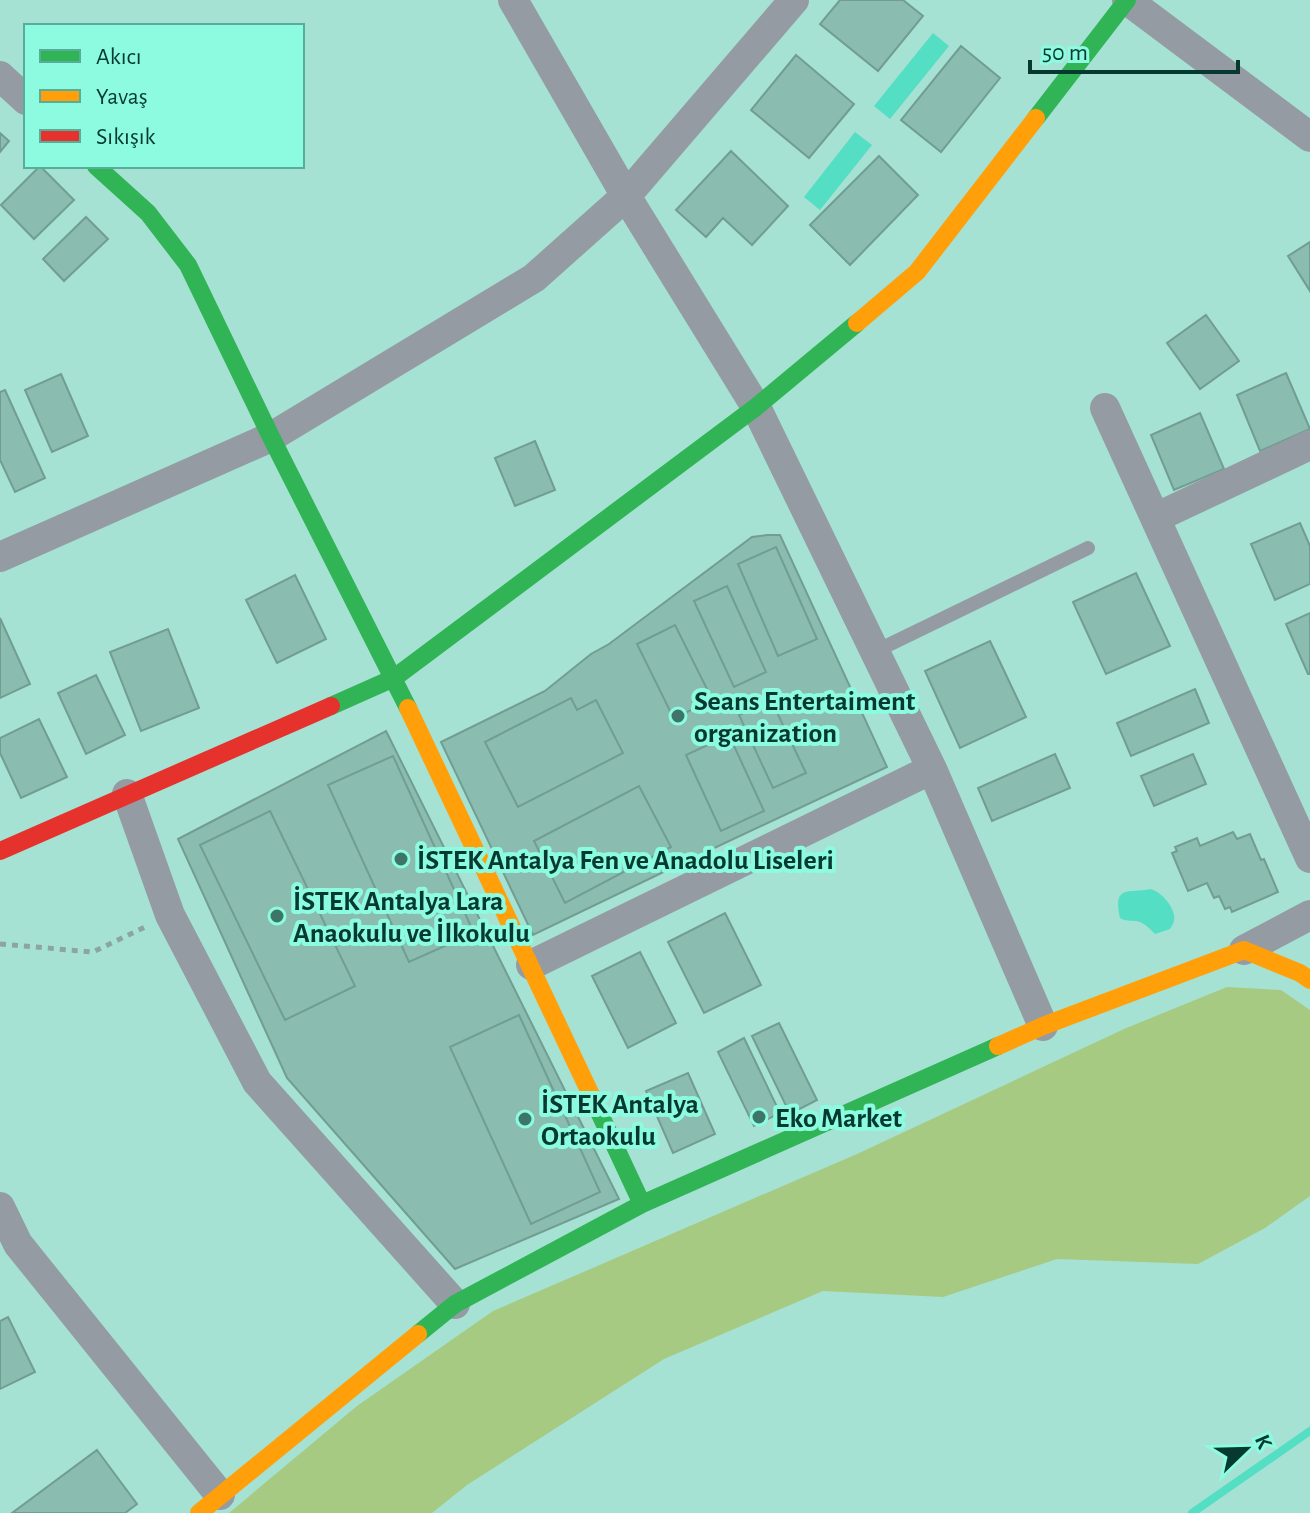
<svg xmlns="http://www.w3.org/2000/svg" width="1310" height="1513" font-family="'Alegreya Sans',sans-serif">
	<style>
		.forest { fill: #a7ca83 }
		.water { fill: #54dec4 }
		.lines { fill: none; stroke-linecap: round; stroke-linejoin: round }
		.stream { stroke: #54dec4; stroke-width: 8 }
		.building { fill: #8bbcb0; stroke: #719d93; stroke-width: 2 }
		.path { stroke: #8ca5a3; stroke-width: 5; stroke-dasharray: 6 6; stroke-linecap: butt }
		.lane { stroke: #949ba3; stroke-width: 14 }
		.street { stroke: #949ba3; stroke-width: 30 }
		.fast { stroke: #30b455; stroke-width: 18 }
		.slow { stroke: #ff9f0a; stroke-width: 18 }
		.jam { stroke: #e5322d; stroke-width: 18 }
		.poi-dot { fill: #3e7569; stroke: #8cfbe0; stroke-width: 3 }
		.labels { text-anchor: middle; stroke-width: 8; stroke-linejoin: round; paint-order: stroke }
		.poi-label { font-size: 28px; font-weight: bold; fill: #063a30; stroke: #8cfbe0; text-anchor: start }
	</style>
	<rect width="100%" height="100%" fill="#a5e2d3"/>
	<path class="forest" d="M1227,987L1281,990L1310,1010V1196L1265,1228L1198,1264L1057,1259L943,1297L823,1291L664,1359L467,1485L432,1513H229L357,1406L493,1311L857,1154L1124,1029Z"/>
	<path class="water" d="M933,33L949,46L890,119L874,106Z
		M855,132L872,145L820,210L804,197Z
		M1150,889C1160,891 1172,904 1174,915C1175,921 1173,924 1170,929L1155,934C1150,929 1144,922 1136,921C1129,920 1127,922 1120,918C1112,883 1131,894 1150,889Z"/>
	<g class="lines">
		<path class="stream" d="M1192,1513L1310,1431"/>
	</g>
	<path class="building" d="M840,0H903L923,16L878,71L820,24Z
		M961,46L1000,78L941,152L901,120Z
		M796,55L854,104L809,158L751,110Z
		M0,133L9,141L0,152Z
		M731,151L788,206L752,245L723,218L706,237L676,210Z
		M879,156L918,195L850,265L810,225Z
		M40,166L74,200L34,239L1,205Z
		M86,217L108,239L64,281L43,259Z
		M1310,242V291L1288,256Z
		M1206,315L1239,361L1200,389L1167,343Z
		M1286,373L1310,429L1260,451L1237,395Z
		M61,374L88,436L52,452L25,390Z
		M5,390L45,478L15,492L0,460V392Z
		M1200,413L1224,469L1174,490L1151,435Z
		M535,441L555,490L515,506L495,458Z
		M1300,523L1310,546V584L1275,600L1251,544Z
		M767,535H780L887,767L678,865L533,935L441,742L545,691L591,654L609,644L752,537Z
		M776,547L817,639L778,656L738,564Z
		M1136,573L1170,646L1106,674L1073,602Z
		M295,575L326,639L277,663L246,600Z
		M727,586L766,672L734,687L694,601Z
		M1310,613V674H1308L1286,624Z
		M0,618L30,684L0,698Z
		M675,625L712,699L674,719L637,644Z
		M168,629L199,708L141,731L110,652Z
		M990,641L1026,717L960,748L925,671Z
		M96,675L125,735L86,754L58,693Z
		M1195,689L1209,723L1131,756L1117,723Z
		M571,698L577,710L596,700L623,753L518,807L485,742Z
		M771,700L806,773L773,788L739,715Z
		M39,719L67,777L21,798L0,753V738Z
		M386,731L619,1199L455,1269L287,1078L178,839Z
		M729,735L764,811L721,831L686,755Z
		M1055,754L1070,788L992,821L978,788Z
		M1193,754L1206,784L1154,806L1141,776Z
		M393,756L474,933L409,962L328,785Z
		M639,786L671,847L565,903L534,841Z
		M270,811L355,986L285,1020L200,845Z
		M1233,832L1237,839L1250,834L1261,860L1264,859L1278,892L1232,912L1230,907L1225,909L1219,896L1214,898L1207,883L1188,891L1172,853L1177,851L1175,847L1197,838L1200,846Z
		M725,913L761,985L704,1013L668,942Z
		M640,952L676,1023L628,1048L592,976Z
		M519,1015L600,1192L531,1224L450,1047Z
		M779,1023L817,1100L790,1114L752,1036Z
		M744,1038L780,1113L754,1126L718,1052Z
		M688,1073L715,1134L673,1153L646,1091Z
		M8,1317L35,1372L0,1389V1321Z
		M97,1450L137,1504L125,1513H12Z"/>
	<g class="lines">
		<path class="path" d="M0,944L93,952L145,927"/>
		<path class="lane" d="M874,652L1088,548"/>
		<path class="street" d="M513,0L626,196L756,407L932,769L1043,1026
			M1127,0L1310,137
			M0,76L26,100
			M1105,408L1310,858
			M1155,518L1310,445
			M0,557L271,437L534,278L626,196L794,0
			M127,794L170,915L257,1082L455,1304
			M1244,950L1310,915
			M531,965L932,769
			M0,1207L18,1244L220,1495"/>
		<path class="fast" d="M1036,118L1127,0
			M96,166L148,213L188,265L271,437L408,708
			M331,706L394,678L756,407L857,323
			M592,1097L642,1204
			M418,1334L455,1304L642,1204L998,1046"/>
		<path class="slow" d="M857,323L917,272L1036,118
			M408,708L592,1097
			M998,1046L1043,1026L1244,950L1300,973L1310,980
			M199,1513L418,1334"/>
		<path class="jam" d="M0,851L331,706"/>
	</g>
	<g class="poi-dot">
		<circle cx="678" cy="716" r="8"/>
		<circle cx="401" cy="859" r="8"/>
		<circle cx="277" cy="916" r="8"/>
		<circle cx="759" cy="1117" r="8"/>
		<circle cx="525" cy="1119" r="8"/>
	</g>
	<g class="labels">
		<g class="poi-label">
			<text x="694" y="710">Seans Entertaiment<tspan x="694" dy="32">organization</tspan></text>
			<text x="417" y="869">İSTEK Antalya Fen ve Anadolu Liseleri</text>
			<text x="293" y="910">İSTEK Antalya Lara<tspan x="293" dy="32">Anaokulu ve İlkokulu</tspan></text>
			<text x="541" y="1113">İSTEK Antalya<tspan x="541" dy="32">Ortaokulu</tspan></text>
			<text x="775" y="1127">Eko Market</text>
		</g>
	</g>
	<rect x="24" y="24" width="280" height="144" fill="#8cfbe0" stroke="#56ae9a" stroke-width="2"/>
	<rect x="40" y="50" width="40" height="12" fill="#30b455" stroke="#56ae9a" stroke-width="2"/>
	<text x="96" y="64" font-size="24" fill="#063a30">Akıcı</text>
	<rect x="40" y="90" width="40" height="12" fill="#ff9f0a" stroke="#56ae9a" stroke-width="2"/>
	<text x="96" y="104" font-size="24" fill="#063a30">Yavaş</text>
	<rect x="40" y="130" width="40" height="12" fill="#e5322d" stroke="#56ae9a" stroke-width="2"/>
	<text x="96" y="144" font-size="24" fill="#063a30">Sıkışık</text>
	<g transform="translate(1246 1449) rotate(67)" stroke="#8cfbe0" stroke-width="6" paint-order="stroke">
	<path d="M0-6L14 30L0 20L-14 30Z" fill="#063a30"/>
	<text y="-12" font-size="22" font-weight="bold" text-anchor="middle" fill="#063a30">K</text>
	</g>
	<path d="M1030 60v12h208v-12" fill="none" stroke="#063a30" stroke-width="4"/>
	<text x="1042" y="60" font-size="24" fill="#063a30" stroke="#8cfbe0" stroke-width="6" paint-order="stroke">50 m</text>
</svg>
